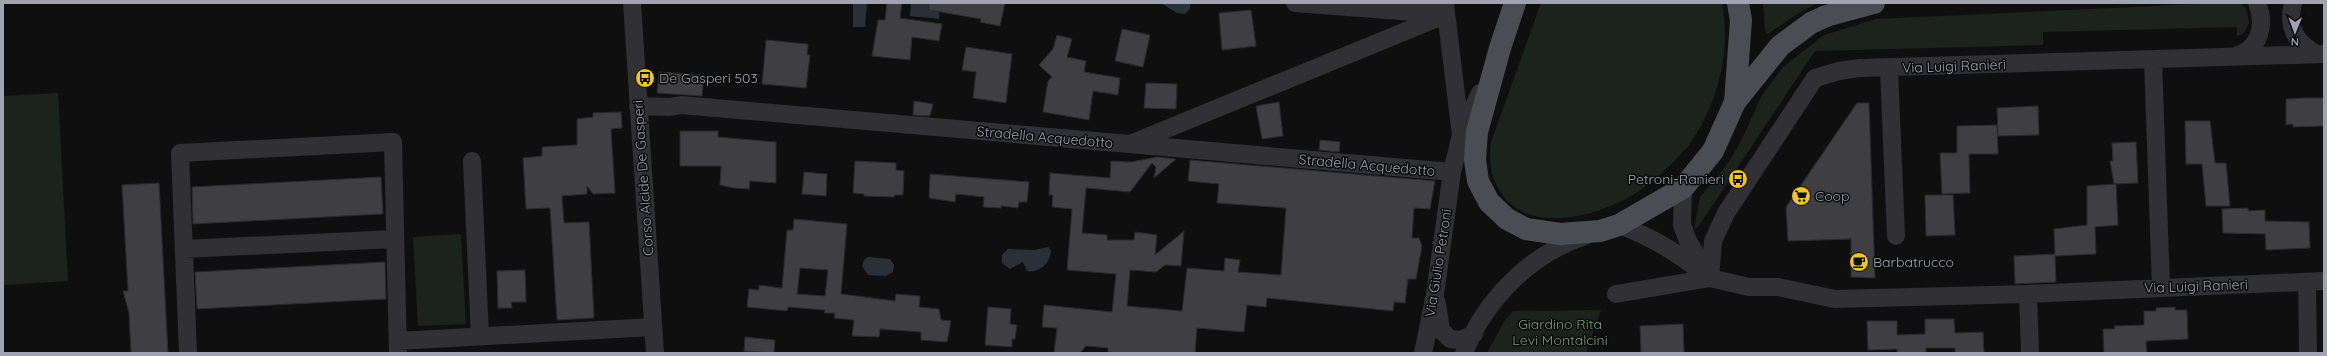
<svg xmlns="http://www.w3.org/2000/svg" width="2327" height="356" font-family="Quicksand,sans-serif">
	<style>
		.green { fill: #1c231d }
		.water { fill: #293038 }
		.building { fill: #3e3e43; stroke: #2a292c; fill-rule: evenodd }
		.lines { fill: none; stroke-linecap: round; stroke-linejoin: round }
		.minor { stroke: #303035; stroke-width: 18 }
		.major { stroke: #4c4d54; stroke-width: 22 }
		.labels { text-anchor: middle; stroke-width: 3; stroke-linejoin: round; paint-order: stroke }
		.street-label { font-size: 14px; fill: #a0a3b1; stroke: #0a0a0b }
		.poi-label { font-size: 14px; fill: #a0a3b1; stroke: #0a0a0b; text-anchor: start }
		.park-label { font-size: 14px; fill: #779c7e; stroke: #0a0a0b }
	</style>
	<rect width="100%" height="100%" fill="#0f0f10"/>
	<path class="green" d="M1541,3H1722C1731,49 1719,100 1693,139C1679,159 1659,177 1639,191C1605,214 1536,235 1505,198C1491,182 1488,163 1491,142Z
		M1763,3H1818L1796,15L1768,34L1765,31Z
		M2220,3H2240L2246,8L2249,23L2243,34L2237,36V27L2043,32V45L1815,51L1698,227L1694,229L1700,197L1728,163L1740,143L1762,95L1783,67L1824,35L1876,19Z
		M58,93L68,281L3,285V96Z
		M461,234L466,324L418,326L413,237Z
		M1601,310L1586,353H1487L1505,320L1513,311Z"/>
	<path class="water" d="M853,3H867L865,27H853Z
		M911,3L940,5L939,19L910,16Z
		M1161,3H1190V9L1185,14L1177,13Z
		M1048,247L1051,250C1051,262 1040,273 1027,271L1023,262L1010,269L1002,263V255L1008,249L1034,250Z
		M868,257L890,259L894,265L893,272L886,276L868,275L862,266L864,260Z"/>
	<path class="building" d="M887,3H902L900,18L942,24L939,41L912,37L910,60L872,56L878,20H885Z
		M929,3H1005L1000,26L980,22L981,19L929,10Z
		M1251,10L1256,46L1222,50L1219,13Z
		M1122,29L1150,35L1143,67L1115,61Z
		M1057,35L1072,39L1067,57L1086,61L1084,72L1120,78L1118,95L1093,91L1089,120L1043,112L1048,81L1052,77L1039,65L1053,49Z
		M766,40L808,44L807,55H810L806,88L762,84Z
		M966,47L1012,54L1006,103L973,98L976,72L962,70Z
		M659,72L704,75L702,96L657,93Z
		M1146,83L1177,84L1176,109L1144,108Z
		M2304,98H2324V126L2293,127V124L2286,125V99Z
		M914,101L933,104L930,116L913,115Z
		M1279,102L1283,136L1262,139L1256,106Z
		M1857,103H1869L1875,278L1851,277V239L1788,241L1786,207Z
		M2038,106L2039,135L1998,136L1997,108Z
		M621,112L622,128L611,129L615,193L593,194L587,186V194L562,196L564,223L589,222L594,318L557,320L550,208L526,209L523,158L542,156V147L577,145V119L593,117V113Z
		M2185,121H2210L2215,163H2226L2230,206H2206L2202,164H2186Z
		M1997,125L1998,154H1969L1970,193L1942,194L1940,153H1957V126Z
		M680,131H718V137L776,142V183L750,181L749,189L733,188L720,185L721,166H680Z
		M1320,140L1340,142L1339,152L1319,150Z
		M2136,142L2138,183L2114,184L2110,161H2113L2112,143Z
		M1157,157L1176,159L1154,178L1156,167L1152,163L1130,192L1086,188L1082,233L1107,235V240H1134L1135,232L1157,235L1155,255L1184,231L1181,266L1165,265L1156,272L1130,270L1127,306L1182,311L1187,268L1224,271L1225,258L1240,260L1238,272L1281,275L1286,208L1217,203L1219,184L1188,181L1190,160L1435,181L1430,209L1414,208L1412,238H1419L1422,246L1416,279H1408L1405,303L1394,302L1393,311L1267,298L1266,307L1247,305L1244,332L1197,328L1195,353H1108V348L1086,346L1080,353H1054L1057,328L1042,327L1044,305L1112,312L1116,274L1067,270L1072,209L1052,207L1053,195H1049L1050,173L1110,178L1111,161L1131,162Z
		M855,161L896,163V170L904,171L903,195H895L894,197L864,196V194L853,193Z
		M804,172L827,174L826,196L802,194Z
		M930,174L1029,182L1027,202H1019L1018,208L1001,206V208L983,207L984,197L956,194L955,202L929,198Z
		M381,177L383,214L193,224L192,187Z
		M159,183L168,353H131L129,313L123,291H128L122,185Z
		M2116,184L2118,225L2095,227L2096,254L2055,256L2056,282L2015,284L2014,256L2055,254L2054,229L2087,225V186Z
		M1925,195H1953L1955,235L1926,236Z
		M2248,208V211L2265,210V221L2309,222L2310,248L2266,250L2265,234L2223,233L2222,209Z
		M794,219L847,224L841,294L895,301L896,294L920,296L919,307L939,309L941,320L951,321L947,342L921,340V332L880,329L879,337L852,336L854,320L834,318L835,313H824L825,310L788,307L787,311L747,307L749,289L759,290V285L782,288L787,230H793ZM800,268L828,270L825,296L797,294Z
		M385,262L386,299L197,309L195,272Z
		M525,270L526,302H511L512,308H498L497,271Z
		M988,307L1011,309L1010,324L1017,325L1015,339H1012V347L985,345Z
		M2175,307V310H2187L2188,339L2146,341L2147,353H2104L2103,329H2115L2114,326L2144,325V311H2156V308Z
		M1925,319H1954L1955,333L1983,332L1984,353H1955V348H1926V353H1897V349L1868,350L1867,321H1897V335L1925,334Z
		M1683,324L1684,353H1641L1640,326Z
		M745,337L775,340L774,353L744,351Z"/>
	<g class="lines">
		<path class="minor" d="M632,3L655,353
			M1295,3L1414,12L1444,6
			M2293,3C2287,27 2295,43 2317,54
			M1445,4L1461,135
			M2235,56C2260,50 2266,24 2257,3
			M2153,60L2161,287
			M1889,69L1896,236
			M638,106L670,107L681,105L1452,172
			M1130,144L1445,15
			M472,161L480,336
			M1683,188L1682,225L1688,241L1704,268
			M1619,225C1655,238 1680,255 1710,278
			M184,249L394,239
			M1710,278L1713,241L1726,213L1815,78L1839,71L1860,68L2324,54
			M2307,282L2308,353
			M1616,294L1710,278L1749,287H1778L1835,299L2028,294L2324,281
			M2028,294L2030,353
			M1437,303L1441,330L1450,339L1461,340L1474,334
			M398,341L653,327
			M188,353L180,153L393,142L398,353
			M1423,353L1435,294L1452,172L1461,135L1480,93
			M1464,353C1485,300 1530,254 1585,236"/>
		<path class="major" d="M1515,3L1500,48L1477,132L1475,160L1478,181L1489,202L1507,219L1526,229L1560,234L1600,231L1619,225L1683,188L1713,151L1735,102L1780,46L1811,23L1826,16L1874,3
			M1735,102L1741,20L1738,3"/>
	</g>
	<defs>
		<g id="bus-disc" transform="scale(1)"><circle r="9.5" fill="#eec52a" stroke="#0a0a0b"/><path d="M-5-6H5V4H4V6H2V4H-2V6H-4V4H-5ZM-3.5-4V0h7V-4ZM-3.5 1.2v1.5H-2V1.2ZM2 1.2v1.5H3.5V1.2Z" fill="#111"/></g>
		<g id="supermarket-disc" transform="scale(1)"><circle r="9.5" fill="#eec52a" stroke="#0a0a0b"/><path d="M-6-5.5h2.5l.6 2H6L4.5 2H-2.5L-4.4-4H-6ZM-1.5 3.2a1.3 1.3 0 1 0 .1 0ZM3 3.2a1.3 1.3 0 1 0 .1 0Z" fill="#111"/></g>
		<g id="cafe-disc" transform="scale(1)"><circle r="9.5" fill="#eec52a" stroke="#0a0a0b"/><path d="M-5.5-4.5H6V0H3Q3 3.5 0 3.5H-2.5Q-5.5 3.5-5.5 0ZM3-3.2v2h1.7v-2ZM-6 4.5H4V6H-6Z" fill="#111"/></g>
	</defs>
	<g fill-rule="evenodd">
		<use href="#bus-disc" x="645" y="78"/>
		<use href="#bus-disc" x="1738" y="179"/>
		<use href="#supermarket-disc" x="1801" y="196"/>
		<use href="#cafe-disc" x="1859" y="262"/>
	</g>
	<g class="labels">
		<g class="street-label">
			<text transform="translate(1954 66) rotate(-2)" y="5">Via Luigi Ranieri</text>
			<text transform="translate(1045 137) rotate(5)" y="5">Stradella Acquedotto</text>
			<text transform="translate(1367 165) rotate(5)" y="5">Stradella Acquedotto</text>
			<text transform="translate(643 178) rotate(-94)" y="5">Corso Alcide De Gasperi</text>
			<text transform="translate(1438 263) rotate(-81)" y="5">Via Giulio Petroni</text>
			<text transform="translate(2196 286) rotate(-2)" y="5">Via Luigi Ranieri</text>
		</g>
		<g class="poi-label">
			<text x="659" y="83">De Gasperi 503</text>
			<text x="1724" y="184" text-anchor="end">Petroni-Ranieri</text>
			<text x="1815" y="201">Coop</text>
			<text x="1873" y="267">Barbatrucco</text>
		</g>
		<g class="park-label">
			<text x="1560" y="329">Giardino Rita<tspan x="1560" dy="16">Levi Montalcini</tspan></text>
		</g>
	</g>
	<rect width="2327" height="356" fill="none" stroke="#a0a3b1" stroke-width="8"/>
	<g transform="translate(2295 32) rotate(181)" stroke="#0a0a0b" stroke-width="3" paint-order="stroke">
	<path d="M0-3L7 15L0 10L-7 15Z" fill="#a0a3b1"/>
	<text y="-6" font-size="11" font-weight="bold" text-anchor="middle" fill="#a0a3b1">N</text>
	</g>
</svg>
